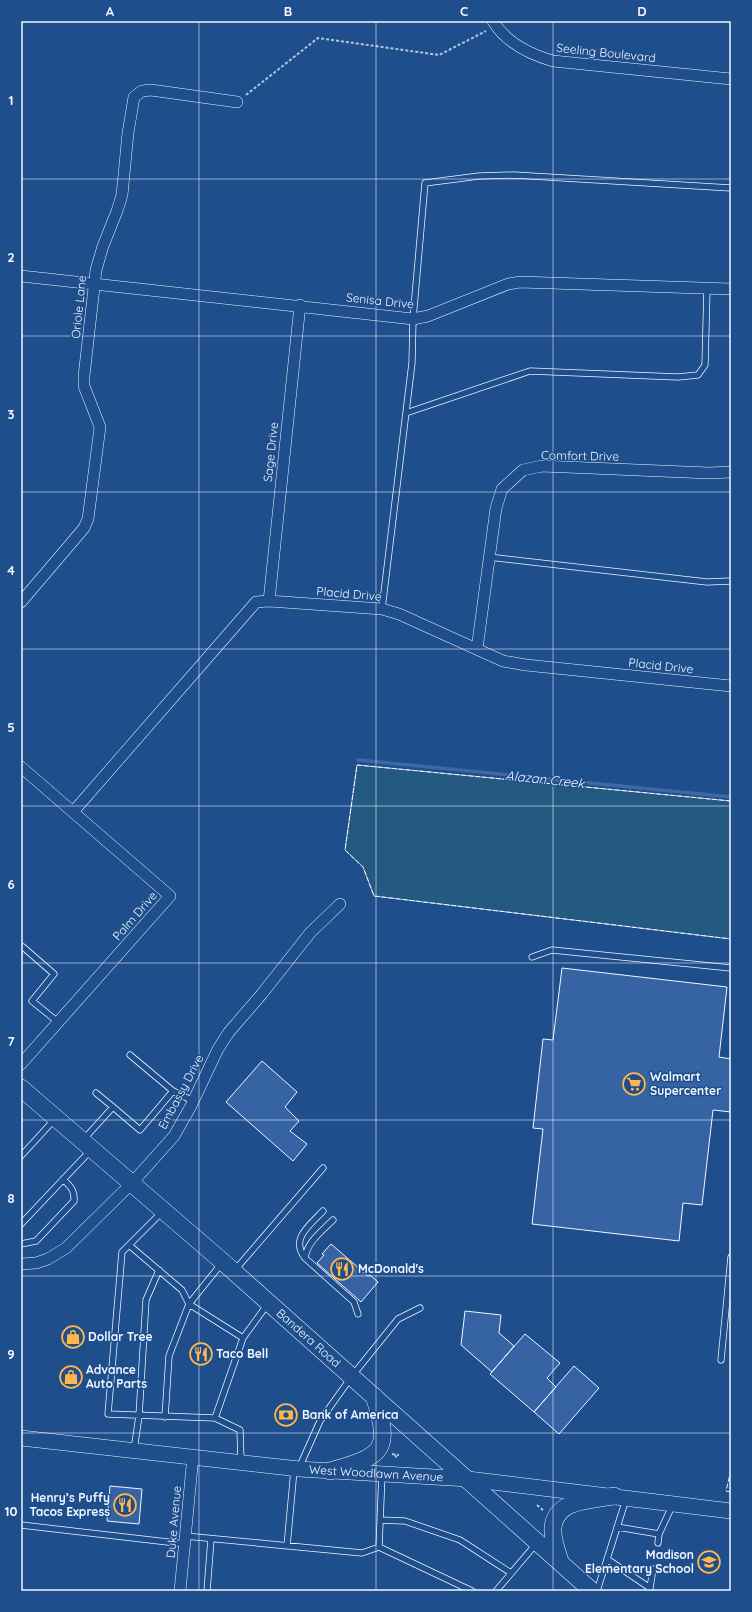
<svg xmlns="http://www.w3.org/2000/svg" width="752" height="1612" font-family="Quicksand,sans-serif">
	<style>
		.green { fill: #245a82; stroke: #a8bbd7 }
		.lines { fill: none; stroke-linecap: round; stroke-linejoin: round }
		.stream { stroke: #3b69a3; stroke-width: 3.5 }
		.building { fill: #3563a3; stroke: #f2f6ff }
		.lane-casing { stroke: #f2f6ff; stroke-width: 7 }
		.street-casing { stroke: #f2f6ff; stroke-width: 12 }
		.secondary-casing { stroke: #f2f6ff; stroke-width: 16 }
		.primary-casing { stroke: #f2f6ff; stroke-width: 18 }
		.path { stroke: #b3c4dc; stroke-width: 2; stroke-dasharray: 3 2; stroke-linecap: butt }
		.lane { stroke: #1f4e8c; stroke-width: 5.5 }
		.street { stroke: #1f4e8c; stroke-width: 11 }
		.secondary { stroke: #1f4e8c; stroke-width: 15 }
		.primary { stroke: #1f4e8c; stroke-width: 17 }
		.fence { stroke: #f2f6ff; stroke-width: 1; stroke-dasharray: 5 2; stroke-linecap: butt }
		.grid { fill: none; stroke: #f2f6ff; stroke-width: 1; stroke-opacity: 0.55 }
		.labels { text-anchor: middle; stroke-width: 3; stroke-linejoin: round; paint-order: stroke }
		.street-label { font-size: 12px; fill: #f2f6ff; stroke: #1f4e8c }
		.poi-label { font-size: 12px; font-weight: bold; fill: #f2f6ff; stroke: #1f4e8c; text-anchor: start }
		.water-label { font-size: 13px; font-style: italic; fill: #f2f6ff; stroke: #1f4e8c }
		.neatline { fill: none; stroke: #f2f6ff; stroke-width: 1.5 }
		.grid-label { font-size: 13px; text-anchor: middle; font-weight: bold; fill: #f2f6ff }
	</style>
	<rect width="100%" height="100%" fill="#1f4e8c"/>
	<path class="green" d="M357,765L731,801V939L374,896L363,867L345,850Z"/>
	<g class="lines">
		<path class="stream" d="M358,760L731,797"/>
	</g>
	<path class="building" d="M562,968L727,987L719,1057L731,1059V1112L713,1110L702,1205L683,1203L679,1241L532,1224L543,1129L533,1128L543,1039L553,1040Z
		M262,1061L297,1092L285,1107L299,1121L290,1131L307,1144L293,1161L226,1102Z
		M331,1244L368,1276L370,1275L378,1282L361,1302L317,1263L324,1255L322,1254Z
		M465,1311L501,1315L499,1333L514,1346L492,1372L461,1345Z
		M525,1334L560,1363L547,1378L556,1387L534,1412L490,1374Z
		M574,1366L599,1388L559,1434L534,1412Z
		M110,1486L142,1489L139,1524L107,1521Z"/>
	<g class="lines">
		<g class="lane-casing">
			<path id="lane" d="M406,413L530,371L678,377L698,375L705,365L707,288
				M489,557L707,582L731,581
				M382,609L412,363L413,319L425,183L479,176L514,175L731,188
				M21,949L23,947L54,974L32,1001L58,1022
				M532,957L552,950L731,968
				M173,1091L193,1101
				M96,1093L113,1107
				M84,1139L113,1107L140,1130L173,1091L130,1055
				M21,1156L54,1120
				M162,1212L122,1252L108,1414L215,1418L240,1430L241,1461
				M333,1220C322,1231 307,1242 305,1258L354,1302L358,1314
				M21,1224L91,1150
				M21,1244L36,1241L74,1201C75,1190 70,1186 63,1179
				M129,1245L182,1290L189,1304L169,1356L165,1417
				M305,1258C290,1239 309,1226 323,1211
				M222,1263L189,1304L243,1338
				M235,1270L323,1168
				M721,1360L731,1257
				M215,1418L243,1338L267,1305
				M134,1450L139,1416L146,1300L159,1270
				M299,1468L320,1421L352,1376L398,1319L420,1308
				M382,1474L379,1547L472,1591
				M380,1520L405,1521L460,1540L511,1573
				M21,1525L185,1544
				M617,1527L659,1534L673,1504
				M185,1536L362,1553L379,1547
				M658,1543L659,1534
				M287,1546L294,1470
				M607,1559L650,1588L648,1591
				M650,1588L653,1569
				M207,1591L211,1539
				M496,1591L536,1544
				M597,1591L626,1499"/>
		</g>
		<g class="street-casing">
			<path id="street" d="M493,21C506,43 529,54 553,61L731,79
				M21,276L413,319L428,316L508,284L520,282L731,289
				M269,601L300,305
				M21,602L84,528L88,519L100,427L84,386V376L96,270L103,246L117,211L122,195L128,133L134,97L142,91L151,90L237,102
				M477,649L496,508L502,489L523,470L542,466L709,473L731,472
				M21,767L170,896L21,1064
				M73,812L256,602L269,601L382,609L399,614L503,661L526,665L731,686
				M21,1264L36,1263L48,1259L66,1248L132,1183L174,1136L191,1106L218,1049L229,1032L261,995L310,933L340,904
				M180,1591L193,1456"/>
		</g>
		<g class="secondary-casing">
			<g id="secondary">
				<path id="s1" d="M21,1438L299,1469L468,1479L731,1511"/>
			</g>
		</g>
		<g class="primary-casing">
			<g id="primary">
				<path id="s2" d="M21,1088L223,1262L592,1591"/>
				<path d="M330,1471C383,1456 392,1451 374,1396"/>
				<path d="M560,1561C557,1551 552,1539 553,1528C555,1499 592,1500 614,1496"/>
			</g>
		</g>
		<path class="path" d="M246,95L318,38L439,55L486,31
			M392,1454L399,1455
			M395,1455L397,1458
			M537,1505L544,1511"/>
		<use href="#lane" class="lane"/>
		<use href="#street" class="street"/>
		<use href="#secondary" class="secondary"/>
		<use href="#primary" class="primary"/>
		<path class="fence" d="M731,801L357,765L345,850L363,867L374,896L731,939
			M731,1470L726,1491L731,1492"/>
	</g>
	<path class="grid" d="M199,21V1591M376,21V1591M553,21V1591M21,179H731M21,336H731M21,492H731M21,649H731M21,806H731M21,963H731M21,1120H731M21,1276H731M21,1433H731"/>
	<defs>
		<g id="supermarket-ring" transform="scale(1.15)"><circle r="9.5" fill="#1f4e8c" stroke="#ffb74d" stroke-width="1.5"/><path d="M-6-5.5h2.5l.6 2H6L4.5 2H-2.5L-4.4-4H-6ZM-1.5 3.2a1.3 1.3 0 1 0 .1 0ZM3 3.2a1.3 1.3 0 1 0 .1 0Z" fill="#ffb74d"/></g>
		<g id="restaurant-ring" transform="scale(1.15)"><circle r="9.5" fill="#1f4e8c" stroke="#ffb74d" stroke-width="1.5"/><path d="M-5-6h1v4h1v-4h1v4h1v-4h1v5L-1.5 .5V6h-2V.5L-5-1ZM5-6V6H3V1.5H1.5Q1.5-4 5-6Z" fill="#ffb74d"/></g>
		<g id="shop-ring" transform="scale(1.15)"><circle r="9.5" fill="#1f4e8c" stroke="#ffb74d" stroke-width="1.5"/><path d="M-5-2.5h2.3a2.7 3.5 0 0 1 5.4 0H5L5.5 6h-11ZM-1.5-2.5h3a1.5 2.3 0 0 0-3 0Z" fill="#ffb74d"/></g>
		<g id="bank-ring" transform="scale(1.15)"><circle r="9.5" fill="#1f4e8c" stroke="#ffb74d" stroke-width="1.5"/><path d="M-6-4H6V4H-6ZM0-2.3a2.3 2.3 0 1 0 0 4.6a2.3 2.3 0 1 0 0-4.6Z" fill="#ffb74d"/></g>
		<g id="school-ring" transform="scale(1.15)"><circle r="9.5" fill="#1f4e8c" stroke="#ffb74d" stroke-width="1.5"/><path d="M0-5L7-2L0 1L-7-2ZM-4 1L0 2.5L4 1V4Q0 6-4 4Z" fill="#ffb74d"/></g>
	</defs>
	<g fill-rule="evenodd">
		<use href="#supermarket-ring" x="634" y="1084"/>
		<use href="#restaurant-ring" x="342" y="1269"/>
		<use href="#shop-ring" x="73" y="1337"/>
		<use href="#restaurant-ring" x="201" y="1354"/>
		<use href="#shop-ring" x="71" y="1377"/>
		<use href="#bank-ring" x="286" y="1415"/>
		<use href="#restaurant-ring" x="125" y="1505"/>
		<use href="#school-ring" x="709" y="1562"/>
	</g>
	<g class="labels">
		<g class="street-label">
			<text transform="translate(606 53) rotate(6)" y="4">Seeling Boulevard</text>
			<text transform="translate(380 301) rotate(6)" y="4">Senisa Drive</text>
			<text transform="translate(79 307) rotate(-84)" y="4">Oriole Lane</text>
			<text transform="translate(271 452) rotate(-84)" y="4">Sage Drive</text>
			<text transform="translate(580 456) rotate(1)" y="4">Comfort Drive</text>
			<text transform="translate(349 594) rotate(5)" y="4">Placid Drive</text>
			<text transform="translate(661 666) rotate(6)" y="4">Placid Drive</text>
			<text transform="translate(135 916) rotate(-49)" y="4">Palm Drive</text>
			<text transform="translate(181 1092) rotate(-62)" y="4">Embassy Drive</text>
			<text dy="4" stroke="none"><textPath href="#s2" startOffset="381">Bandera Road</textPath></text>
			<text dy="4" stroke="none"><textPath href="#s1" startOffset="357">West Woodlawn Avenue</textPath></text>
			<text transform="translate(174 1522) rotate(-85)" y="4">Duke Avenue</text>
		</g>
		<g class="poi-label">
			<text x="650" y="1081">Walmart<tspan x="650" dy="14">Supercenter</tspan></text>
			<text x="358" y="1273">McDonald's</text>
			<text x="88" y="1341">Dollar Tree</text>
			<text x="216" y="1358">Taco Bell</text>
			<text x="86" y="1374">Advance<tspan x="86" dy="14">Auto Parts</tspan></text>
			<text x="302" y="1419">Bank of America</text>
			<text x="110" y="1502" text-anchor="end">Henry’s Puffy<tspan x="110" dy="14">Tacos Express</tspan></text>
			<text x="694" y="1559" text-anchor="end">Madison<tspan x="694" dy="14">Elementary School</tspan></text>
		</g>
		<g class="water-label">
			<text transform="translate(545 779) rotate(6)" y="5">Alazan Creek</text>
		</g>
	</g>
	<rect width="752" height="1612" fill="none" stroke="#1f4e8c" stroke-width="44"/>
	<rect x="22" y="22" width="708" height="1568" class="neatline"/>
	<g class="grid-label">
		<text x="110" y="16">A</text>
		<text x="288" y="16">B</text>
		<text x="464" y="16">C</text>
		<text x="642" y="16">D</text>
		<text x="11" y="105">1</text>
		<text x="11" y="262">2</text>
		<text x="11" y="419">3</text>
		<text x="11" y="575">4</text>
		<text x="11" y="732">5</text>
		<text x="11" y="889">6</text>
		<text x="11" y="1046">7</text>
		<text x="11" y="1203">8</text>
		<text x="11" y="1359">9</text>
		<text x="11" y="1516">10</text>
	</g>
</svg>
